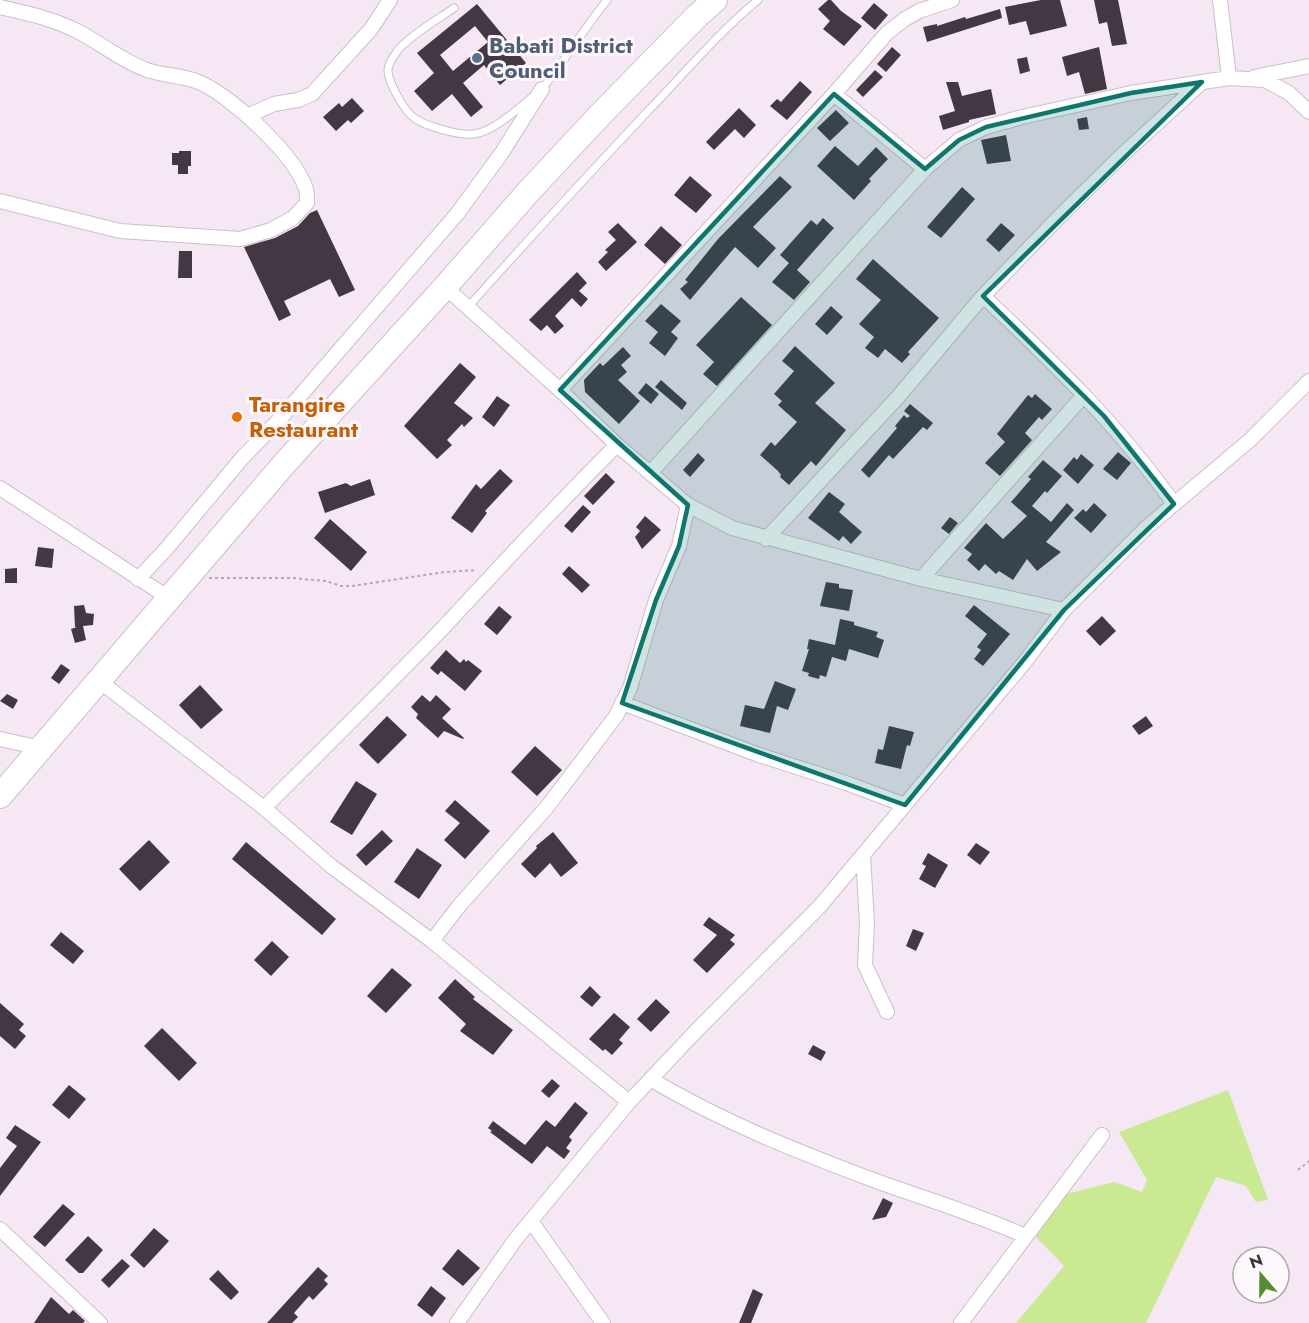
<svg xmlns="http://www.w3.org/2000/svg" width="1309" height="1323" font-family="Jost,sans-serif">
	<style>
		.green { fill: #c9e993 }
		.building { fill: #423843; fill-rule: evenodd }
		.lines { fill: none; stroke-linecap: round; stroke-linejoin: round }
		.lane-casing { stroke: #cdbecb; stroke-width: 9 }
		.street-casing { stroke: #cdbecb; stroke-width: 16 }
		.highway-casing { stroke: #cdbecb; stroke-width: 26 }
		.path { stroke: #b4a8b3; stroke-width: 2; stroke-dasharray: 3 3; stroke-linecap: butt }
		.lane { stroke: #fff; stroke-width: 7 }
		.street { stroke: #fff; stroke-width: 14 }
		.highway { stroke: #fff; stroke-width: 24 }
		.marked { fill: #0f766e; fill-opacity: 0.2; stroke: #0f766e; stroke-width: 4.5; stroke-linejoin: round }
		.service-dot { fill: #5c6f8a; stroke: #fef8fd; stroke-width: 2 }
		.food-dot { fill: #e8710a; stroke: #fef8fd; stroke-width: 2 }
		.labels { text-anchor: middle; stroke-width: 6; stroke-linejoin: round; paint-order: stroke }
		.service-label { font-size: 22px; font-weight: bold; fill: #4e5e75; stroke: #fef8fd; text-anchor: start }
		.food-label { font-size: 22px; font-weight: bold; fill: #c56008; stroke: #fef8fd; text-anchor: start }
	</style>
	<rect width="100%" height="100%" fill="#f6e7f4"/>
	<path class="green" d="M1228,1090L1268,1200L1256,1202L1246,1186L1216,1177L1146,1323H1016L1064,1266L1036,1237L1066,1194L1114,1182L1142,1192L1147,1180L1119,1132Z"/>
	<path class="building" d="M828,0H831L841,11L862,26L844,46L823,29L830,21L818,9Z
		M1041,0H1060L1067,26L1030,35L1026,21L1009,25L1005,7Z
		M1094,0H1118L1127,44L1112,46L1107,22L1099,24Z
		M874,3L888,15L875,30L861,18Z
		M477,4L526,63L500,85L484,65L463,83L483,107L471,117L452,94L432,111L414,91L434,73L417,53ZM475,26L488,42L453,71L440,55Z
		M1000,9L1002,18L927,42L923,27L937,24V26L965,17L966,19Z
		M892,47L901,55L886,72L877,64Z
		M1099,47L1107,89L1085,94L1079,72L1067,76L1062,57Z
		M1027,57L1030,71L1020,74L1017,59Z
		M875,70L883,77L863,97L856,90Z
		M800,81L812,92L787,120L770,106L777,99L781,102Z
		M946,82H958L962,96L991,89L996,114L969,120V122L943,130L939,116L955,111Z
		M352,98L364,111L351,123L348,120L336,131L323,117L339,103L342,107Z
		M739,108L756,125L744,138L735,129L714,150L706,142Z
		M836,110L849,123L830,141L817,128Z
		M1087,117L1089,129L1079,130L1077,119Z
		M1006,135L1011,161L987,164L981,140Z
		M835,146L858,166L876,147L888,159L869,179L871,181L854,200L817,166Z
		M179,151H191V166H188V174H178V165H172V153H179Z
		M690,176L712,195L696,213L674,195Z
		M780,176L792,187L753,227L776,248L758,268L735,247L690,300L680,289L688,282L685,280L718,239Z
		M962,187L975,199L941,238L927,227Z
		M317,210L355,290L339,297L330,279L284,301L291,315L279,321L244,247L275,238L298,226L310,213Z
		M823,218L834,228L797,270L810,282L794,300L772,282L789,263L780,255L811,220L817,225Z
		M618,223L637,242L606,271L598,262L608,252L605,250L616,240L608,232Z
		M1001,223L1015,235L999,252L986,240Z
		M661,226L682,245L665,264L644,245Z
		M179,251H192V278H178Z
		M873,259L939,318L908,352L910,354L902,363L885,349L878,358L865,348L874,337L859,324L881,300L856,279Z
		M577,272L587,283L579,291L588,299L581,307L572,298L555,316L564,326L555,334L547,325L541,331L529,320Z
		M741,297L772,325L717,386L703,374L714,362L696,345Z
		M661,304L681,321L671,332L678,338L665,356L649,343L658,332L645,321Z
		M831,306L843,317L827,335L815,324Z
		M795,346L835,383L815,403L846,430L816,466L811,461L789,485L780,477L781,475L778,471L760,455L771,442L775,446L797,422L778,405L782,401L774,394L794,371L782,361Z
		M623,347L631,356L621,365L627,372L618,380L640,401L619,424L585,392L584,380L600,363L603,366Z
		M460,363L476,377L454,403L473,418L464,427L462,424L447,440L452,445L437,459L404,426Z
		M661,380L687,403L682,410L655,387Z
		M646,383L659,394L651,404L638,393Z
		M1035,394L1052,409L1042,420L1039,417L1025,433L1032,440L1000,476L985,463L1005,442L997,434L1028,395L1032,398Z
		M497,396L510,405L494,427L482,417Z
		M910,404L933,423L927,430L923,427L893,459L889,455L869,478L861,470L897,428L895,426L904,415L907,418L910,416L904,411Z
		M1118,452L1131,463L1117,480L1103,469Z
		M698,453L705,460L690,477L683,470Z
		M1081,454L1094,465L1078,484L1063,470L1074,457L1077,460Z
		M1043,460L1062,476L1047,493L1045,491L1032,506L1051,522L1067,503L1074,510L1046,542L1061,552L1037,571L1027,559L1013,580L999,571L996,574L985,564L979,571L967,560L972,554L964,548L986,523L1003,539L1027,516L1011,502L1031,479L1028,477Z
		M500,469L513,481L485,511L487,513L472,533L451,518L476,484L481,489Z
		M606,473L615,482L593,505L584,496Z
		M370,479L375,495L325,513L318,492L346,483L351,486Z
		M829,492L845,504L839,512L862,532L851,544L843,536L839,541L808,518Z
		M1094,503L1107,515L1091,533L1074,518L1083,509L1086,512Z
		M583,505L591,512L572,533L564,526Z
		M645,516L661,530L642,549L635,537L640,531L636,527Z
		M950,517L958,523L949,534L941,528Z
		M330,519L367,552L351,571L314,538Z
		M38,547L54,549L52,568L35,566Z
		M569,566L590,585L582,593L562,574Z
		M17,568V583H5V569Z
		M826,582L839,584V588L853,590L849,611L820,606Z
		M84,605L86,613L94,614L93,625L83,626L86,640L75,643L71,629L77,627H75L74,606Z
		M974,605L1010,634L983,666L974,659L981,650L977,647L987,634L965,616Z
		M499,606L512,617L497,635L484,624Z
		M1102,616L1116,631L1100,646L1086,631Z
		M840,619L854,622V625L878,632L876,637L884,640L878,658L849,649L846,661L832,657L826,677L820,675L819,679L808,676L809,673L802,671L809,649H807L809,639L835,645Z
		M446,650L460,663L464,659L466,662L468,660L482,671L465,691L441,671L438,675L430,668Z
		M61,664L70,670L59,684L51,678Z
		M775,681L796,689L788,710L777,706L770,733L740,726L745,705L764,709Z
		M200,685L223,710L201,729L179,705Z
		M7,694L18,700L13,709L0,701Z
		M422,695L430,702L436,695L451,709L442,718L464,738L463,739L444,731L438,738L416,718L418,714L411,707Z
		M387,716L407,735L378,764L359,745Z
		M1146,716L1153,726L1139,735L1132,726Z
		M889,726L914,732L910,746L907,745L901,769L875,763L878,749L883,750Z
		M535,746L562,770L537,796L511,772Z
		M356,781L377,794L352,835L330,822Z
		M455,800L490,831L465,859L444,840L460,823L445,811Z
		M382,830L393,841L366,866L356,855Z
		M553,832L578,863L561,877L550,863L535,878L521,864L537,848L536,846Z
		M149,840L170,862L140,891L119,869Z
		M246,842L336,919L322,935L232,859Z
		M976,843L990,852L980,865L967,855Z
		M417,848L442,865L419,899L394,882Z
		M928,853L948,865L935,888L919,879L926,866L922,864Z
		M709,917L735,935L730,940L735,944L707,973L693,960L717,935L703,925Z
		M913,929L924,933L916,951L906,946Z
		M61,932L84,951L73,964L50,945Z
		M272,941L289,957L271,976L254,960Z
		M392,968L412,985L386,1013L367,996Z
		M455,979L475,997L473,999L513,1030L493,1055L460,1031L466,1024L438,998Z
		M590,986L601,997L592,1007L580,997Z
		M656,999L670,1012L651,1032L637,1019Z
		M0,1003L24,1024L19,1030L26,1036L15,1049L0,1036Z
		M614,1013L630,1027L619,1040L623,1043L612,1055L605,1049L603,1051L589,1039Z
		M162,1028L197,1063L179,1081L144,1046Z
		M813,1045L826,1052L821,1061L808,1054Z
		M552,1079L560,1086L549,1098L541,1091Z
		M69,1085L86,1099L69,1119L52,1105Z
		M575,1102L588,1113L569,1137L572,1140L566,1148L570,1151L564,1159L547,1146L532,1164L490,1132L492,1131L488,1128L493,1121L525,1145L546,1120L555,1127Z
		M15,1125L41,1142L0,1196V1168L17,1146L6,1138Z
		M883,1198L893,1203L886,1217L872,1220Z
		M63,1204L75,1214L45,1247L33,1237Z
		M154,1228L169,1241L144,1268L130,1255Z
		M88,1236L103,1250L83,1273H79L65,1260Z
		M458,1249L480,1268L463,1286L442,1269Z
		M122,1259L130,1266L109,1288L101,1280Z
		M318,1267L328,1276L324,1280L328,1284L313,1300L309,1296L294,1313L298,1317L292,1323H267Z
		M218,1270L239,1292L231,1300L209,1279Z
		M431,1286L446,1298L432,1317L417,1305Z
		M753,1289L763,1294L751,1323H739Z
		M51,1297L69,1314L73,1310L85,1321L83,1323H34Z"/>
	<g class="lines">
		<g class="lane-casing">
			<path id="lane" d="M454,8C440,18 404,39 396,53C393,57 389,64 388,69C387,81 404,110 413,117C424,126 460,136 474,134C492,132 517,110 531,98
				M542,89C565,60 584,29 607,0
				M468,307C527,241 587,176 648,111C684,74 718,33 758,0"/>
		</g>
		<g class="street-casing">
			<path id="street" d="M1220,0L1229,78
				M0,7C27,13 54,19 79,32C102,44 122,61 147,70C164,76 184,75 201,83C233,98 295,155 306,189C307,193 307,198 307,203L293,218L271,230L240,239L120,231L0,201
				M1254,77L1309,66
				M834,94L925,169
				M247,116L274,104L298,100L312,94L371,29L390,0
				M445,287L560,390L617,445L688,505L732,528L921,579L1064,610
				M983,296C1052,361 1119,426 1174,504
				M560,390L834,94L887,33L905,19L919,11L952,0
				M651,472L925,169L959,140L986,127L1022,117L1131,93L1229,78L1265,80L1289,93L1309,112
				M0,488L169,598
				M766,539L898,397L983,296L1058,218L1121,156L1202,82
				M138,579L167,548L243,457L280,419L457,214L501,154L542,89
				M921,579L1084,395
				M98,680L264,808L331,866L432,941L629,1102
				M622,703L759,755L846,783L905,805
				M0,739L41,748
				M264,808C323,749 383,690 441,630C499,568 556,505 617,445
				M863,855L867,923L865,965L887,1012
				M432,941L459,906L547,807L616,716L630,688L656,600L679,546L688,505
				M652,1080C723,1122 798,1152 876,1181C926,1199 976,1214 1025,1236
				M531,1221L603,1323
				M0,1229L100,1323
				M457,1323L515,1240L629,1102L698,1029L820,906L1024,663L1064,610L1147,527L1250,440L1309,381
				M961,1323L1102,1135"/>
		</g>
		<g class="highway-casing">
			<path id="highway" d="M0,796L285,463L445,287L529,191L600,115L697,16L715,0"/>
		</g>
		<path class="path" d="M209,578H292L326,581L341,586H352L445,572L477,570
			M1298,1170L1309,1161"/>
		<use href="#lane" class="lane"/>
		<use href="#street" class="street"/>
		<use href="#highway" class="highway"/>
	</g>
	<path class="marked" d="M1202,82L983,296L1104,416L1174,504L1064,610L905,805L622,703L656,600L679,546L688,505L560,390L834,94L925,169L959,140L986,127L1131,93Z"/>
	<circle class="service-dot" cx="477" cy="58" r="6"/>
	<circle class="food-dot" cx="237" cy="417" r="6"/>
	<g class="labels">
		<g class="service-label">
			<text x="489" y="53">Babati District<tspan x="489" dy="25">Council</tspan></text>
		</g>
		<g class="food-label">
			<text x="249" y="412">Tarangire<tspan x="249" dy="25">Restaurant</tspan></text>
		</g>
	</g>
	<g transform="translate(1261 1275) rotate(340)"><circle r="28" fill="#fef8fd" stroke="#afa9ae" stroke-width="1.5"/>
	<path d="M0-4.5L10 22L0 15L-10 22Z" fill="#508e2f"/>
	<text y="-9" font-size="16" font-weight="bold" text-anchor="middle" fill="#383237">N</text>
	</g>
</svg>
